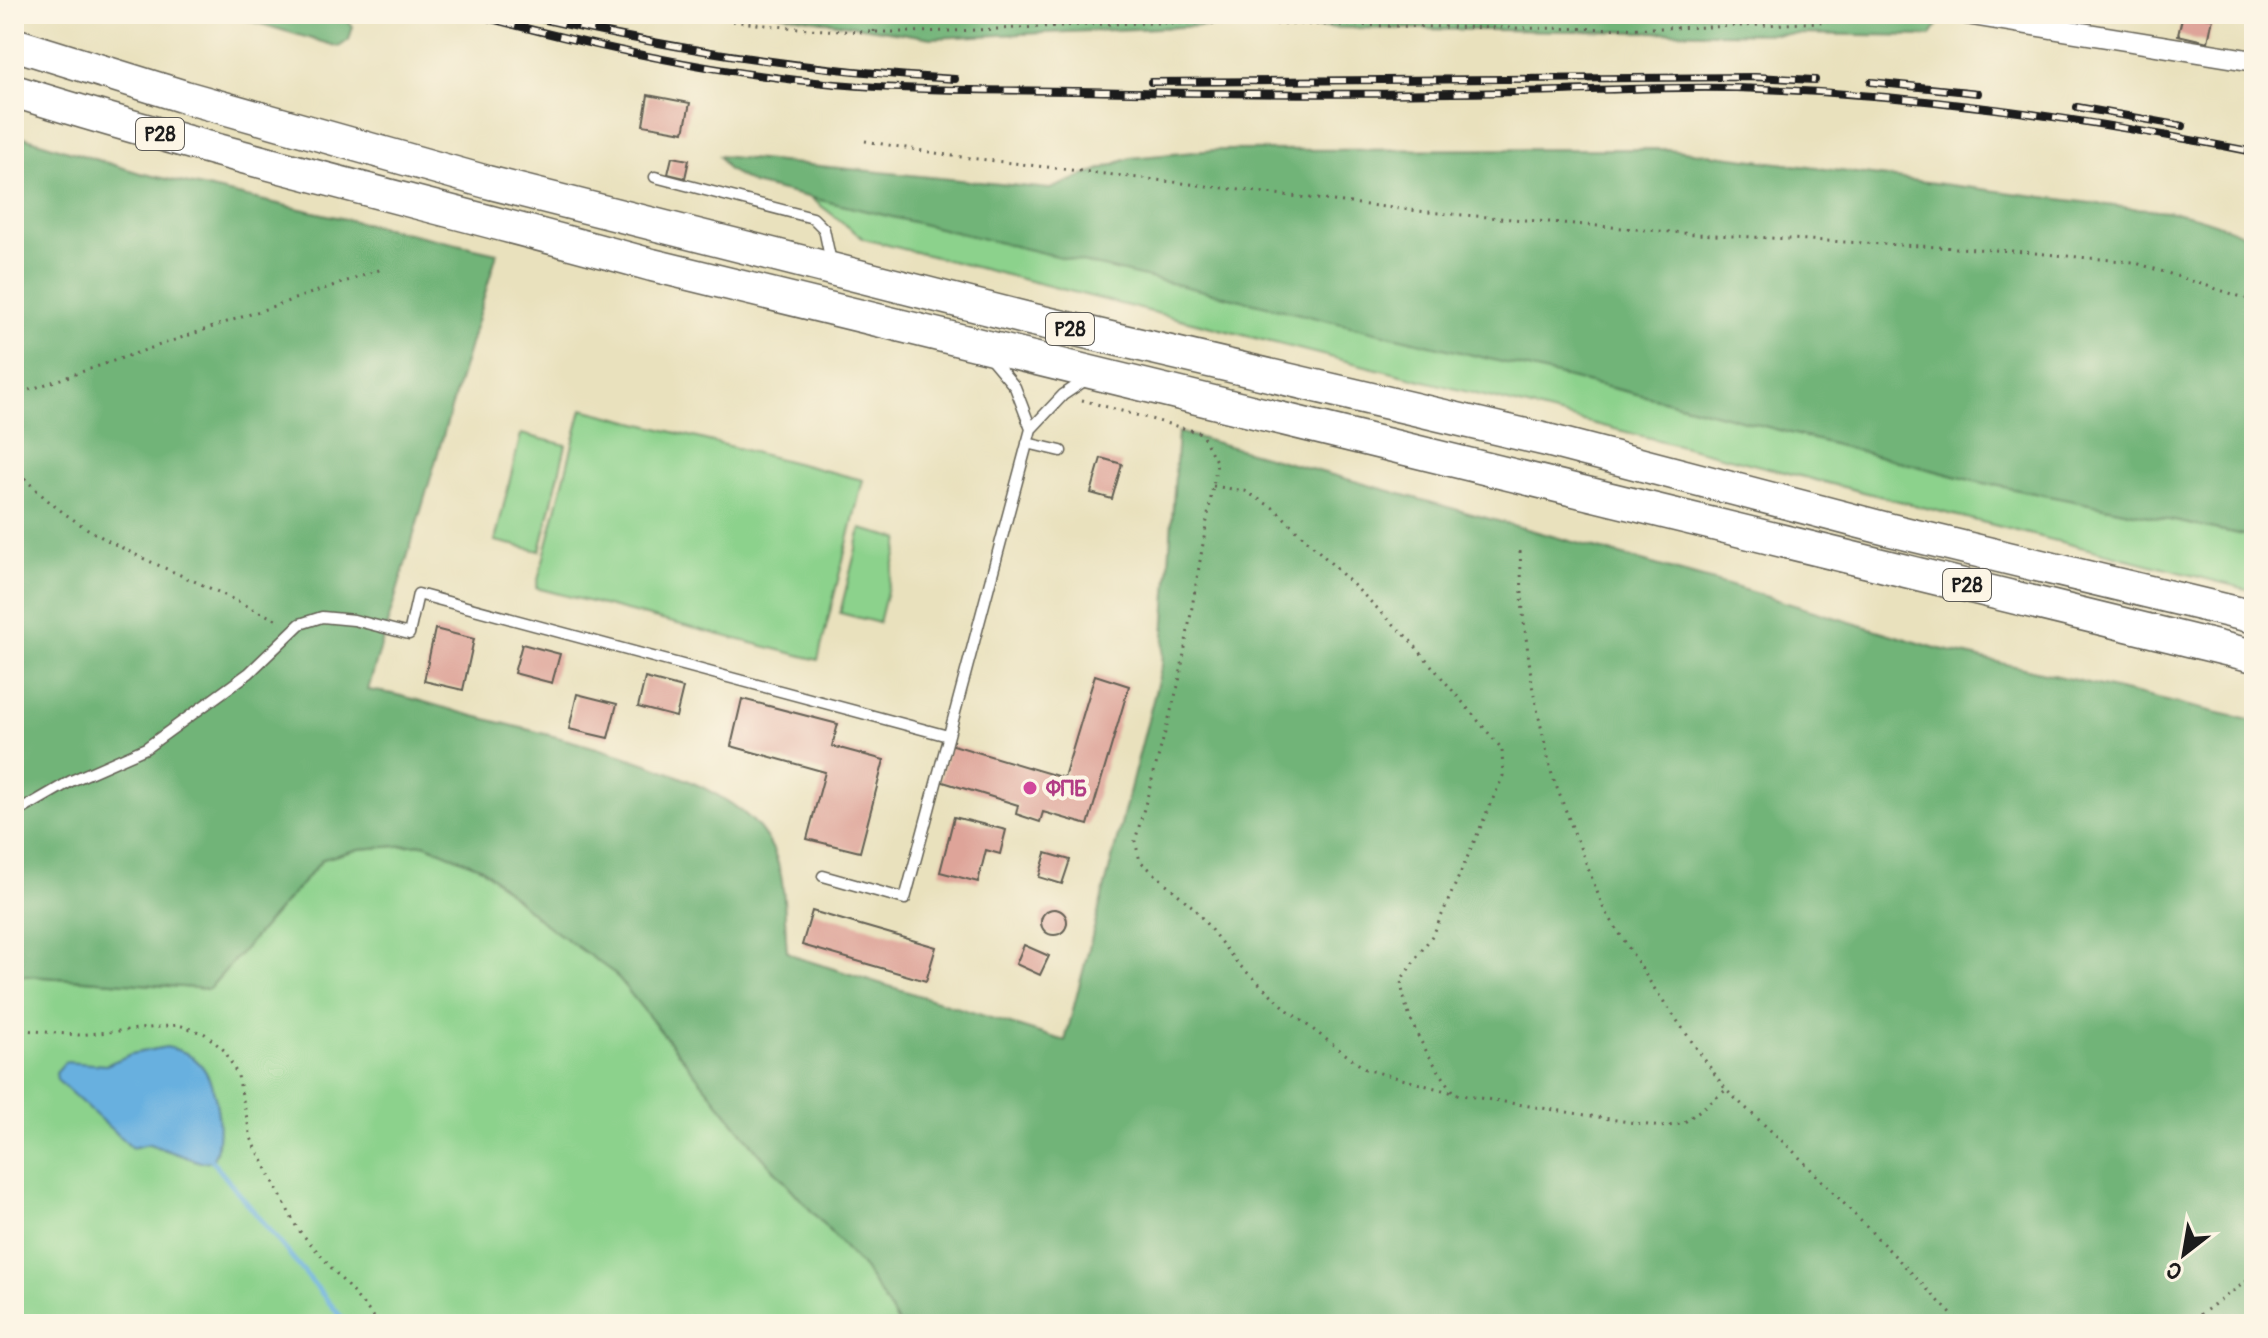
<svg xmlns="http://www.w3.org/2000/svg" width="2268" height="1338" font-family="Pangolin,sans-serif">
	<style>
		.green { fill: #8cd28c; stroke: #547754; stroke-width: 2 }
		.forest { fill: #71b478; stroke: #46684a; stroke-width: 2 }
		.water { fill: #67b0df; stroke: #42667e; stroke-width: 2 }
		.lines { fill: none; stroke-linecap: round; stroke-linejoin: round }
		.stream { stroke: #67b0df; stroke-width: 5 }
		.building { fill: #dea499 }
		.service-casing { stroke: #646154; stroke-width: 13 }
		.minor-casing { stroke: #646154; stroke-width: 23 }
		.trunk-casing { stroke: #646154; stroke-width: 35 }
		.path { stroke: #646154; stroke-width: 3; stroke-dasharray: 2 6; stroke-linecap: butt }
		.service { stroke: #fff; stroke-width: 10 }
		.minor { stroke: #fff; stroke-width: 20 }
		.trunk { stroke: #fff; stroke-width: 32 }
		.rail-casing { stroke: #1c1c1c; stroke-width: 8 }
		.rail { stroke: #fcf5e5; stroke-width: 5; stroke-dasharray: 15; stroke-linecap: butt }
		.hotel-dot { fill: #d1479c; stroke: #fcf5e5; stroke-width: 3 }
		.labels { text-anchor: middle; stroke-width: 8; stroke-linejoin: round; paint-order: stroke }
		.shield { fill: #fcf5e5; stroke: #5f5d58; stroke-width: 2 }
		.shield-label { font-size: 20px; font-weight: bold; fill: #1c1c1c }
		.hotel-label { font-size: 22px; font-weight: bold; fill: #b23c85; stroke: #fcf5e5; text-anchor: start }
	</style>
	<rect width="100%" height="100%" fill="#fcf5e5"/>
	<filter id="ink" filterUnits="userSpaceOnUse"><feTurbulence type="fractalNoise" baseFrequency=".0125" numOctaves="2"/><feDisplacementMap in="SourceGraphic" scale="16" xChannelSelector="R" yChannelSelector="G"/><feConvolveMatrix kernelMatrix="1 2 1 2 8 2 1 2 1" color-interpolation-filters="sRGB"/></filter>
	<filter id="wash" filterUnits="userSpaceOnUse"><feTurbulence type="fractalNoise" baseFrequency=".006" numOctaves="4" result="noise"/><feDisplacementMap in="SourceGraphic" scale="32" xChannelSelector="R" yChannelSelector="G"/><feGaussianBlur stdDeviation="1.8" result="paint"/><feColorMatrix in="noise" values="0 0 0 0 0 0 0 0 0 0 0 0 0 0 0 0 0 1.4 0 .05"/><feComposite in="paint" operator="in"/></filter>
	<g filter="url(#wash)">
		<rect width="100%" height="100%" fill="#e9e1bd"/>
		<path class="green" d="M807,195L1687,406L1974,481L2254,537V591L864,239Z
			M582,409L863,480L818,660L536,588Z
			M521,434L566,445L540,551L495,541Z
			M861,529L900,539L879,623L840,613Z
			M424,844L482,868L541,921L614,973L758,1152L864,1269L899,1324H14V975L209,989L323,859L359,849Z"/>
		<path class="forest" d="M227,14H330L346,19L353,26L349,40L339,47Z
			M778,14H1937L1939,22L1931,36L1204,26L932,38Z
			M14,134L140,173L497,253L368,690C404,694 439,707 474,716C550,736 710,768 760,829C789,864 783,909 787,951L799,958L1065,1041L1162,665L1178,432L1728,585L1936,648L2254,721V1324H899L864,1269L758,1152L614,973L541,921L482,868L424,844L359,849L323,859L209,989L14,975Z
			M1668,149L2130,208C2182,210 2207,218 2254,239V537L1974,481L1687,406L753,184L727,169L719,156L1050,189L1130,158L1215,150Z"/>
		<path class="water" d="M166,1047C180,1050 190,1053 200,1064C218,1083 225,1140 212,1161L200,1162L149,1144L132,1148L57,1080L56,1072L65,1062L106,1065L131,1054Z"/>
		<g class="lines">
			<path class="stream" d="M212,1161L347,1324"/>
		</g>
		<g id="blocks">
			<path class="building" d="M2183,14L2213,18L2208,42L2178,35Z
				M648,95L690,103L684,132L643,125Z
				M672,157L689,160L685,178L668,174Z
				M1101,458L1122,464L1112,499L1091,493Z
				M435,629L474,639L463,690L424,681Z
				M522,644L560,654L552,683L514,673Z
				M1095,675L1129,686L1088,825L1043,812L1040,822L1016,814L1018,805L940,781L950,744L1064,778Z
				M645,678L683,688L676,717L638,707Z
				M577,694L617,704L608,738L569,729Z
				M742,699L838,724L832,746L884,760L860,852L807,839L825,772L731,746Z
				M954,817L1006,830L1000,854L986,850L978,882L940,872Z
				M1046,853L1070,860L1062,884L1039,877Z
				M1041 922a13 13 0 1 1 26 0a13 13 0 1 1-26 0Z
				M812,911L936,947L926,981L802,945Z
				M1024,945L1049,956L1040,975L1016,964Z"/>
		</g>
	</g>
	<g filter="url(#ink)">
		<use href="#blocks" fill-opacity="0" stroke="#646154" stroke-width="2"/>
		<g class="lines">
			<g class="service-casing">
				<path id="service" d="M655,177L813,218L824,229L831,262
					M989,356L1015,387L1031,429
					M1027,443L1061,451
					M14,814L71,781L146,748L249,673L300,624L322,617L354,620L409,634L418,594L948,736
					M823,876L905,899L1031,429L1063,395L1087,379"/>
			</g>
			<g class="minor-casing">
				<path id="minor" d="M1966,14L2254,61"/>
			</g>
			<g class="trunk-casing">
				<path id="trunk" d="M14,44L185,97L487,182L1025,318L1547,440L1891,530L2254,617
					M14,91C225,157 439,206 652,265L2254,656"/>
			</g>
			<path class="path" d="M677,14C743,23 809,31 875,32C973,33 1070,23 1168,23C1416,23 1667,40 1914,14
				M874,32L876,14
				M865,141L953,156L1427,212L1696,234L2013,251L2133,262L2254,301
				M14,395L382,269
				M1082,400L1201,433L1217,463L1179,682L1135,841L1140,861L1194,908L1237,963L1290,1012L1365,1069L1461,1095L1660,1127L1682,1124L1726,1090
				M14,466C64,527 133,554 203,585C230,597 254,611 281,621
				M1213,486L1245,491L1275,509L1409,639L1502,749L1503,776L1434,933L1401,980C1405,1022 1429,1058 1454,1092
				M1520,551L1523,614L1533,691L1552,775L1603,907L1652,985L1726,1090L1792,1150L1961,1324
				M14,1029L78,1035L179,1025L205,1034L225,1051L238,1076L251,1138L297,1228L380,1324
				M2187,1324L2254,1276"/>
			<use href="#service" class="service"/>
			<use href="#minor" class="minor"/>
			<use href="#trunk" class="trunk"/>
			<g class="rail-casing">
				<path id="rail" d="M472,14C592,46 711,73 835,84C916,91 997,90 1078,91C1225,94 1372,95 1520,92C1591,91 1664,86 1736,88C1911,93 2082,118 2254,152
					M520,14C665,48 807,71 955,79
					M1151,82L1755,77L1815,80
					M1871,82L1978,93
					M2077,107L2183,126"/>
			</g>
			<use href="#rail" class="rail"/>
		</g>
	</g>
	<circle class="hotel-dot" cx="1030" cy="788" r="8"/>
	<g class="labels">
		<g class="shield">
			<rect x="136" y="118" width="48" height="32" rx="6"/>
			<rect x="1046" y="313" width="48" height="32" rx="6"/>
			<rect x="1943" y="569" width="48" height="32" rx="6"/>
		</g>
		<g class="shield-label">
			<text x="160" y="141">Р28</text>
			<text x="1070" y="336">Р28</text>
			<text x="1967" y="592">Р28</text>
		</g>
		<g class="hotel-label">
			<text x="1046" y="796">ФПБ</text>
		</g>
	</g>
	<rect width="2268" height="1338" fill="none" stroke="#fcf5e5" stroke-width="48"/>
	<g transform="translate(2184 1254) rotate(211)" stroke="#fcf5e5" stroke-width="6" paint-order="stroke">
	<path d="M0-6L14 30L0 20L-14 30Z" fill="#1c1c1c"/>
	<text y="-12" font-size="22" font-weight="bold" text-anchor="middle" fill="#1c1c1c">С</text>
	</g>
</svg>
